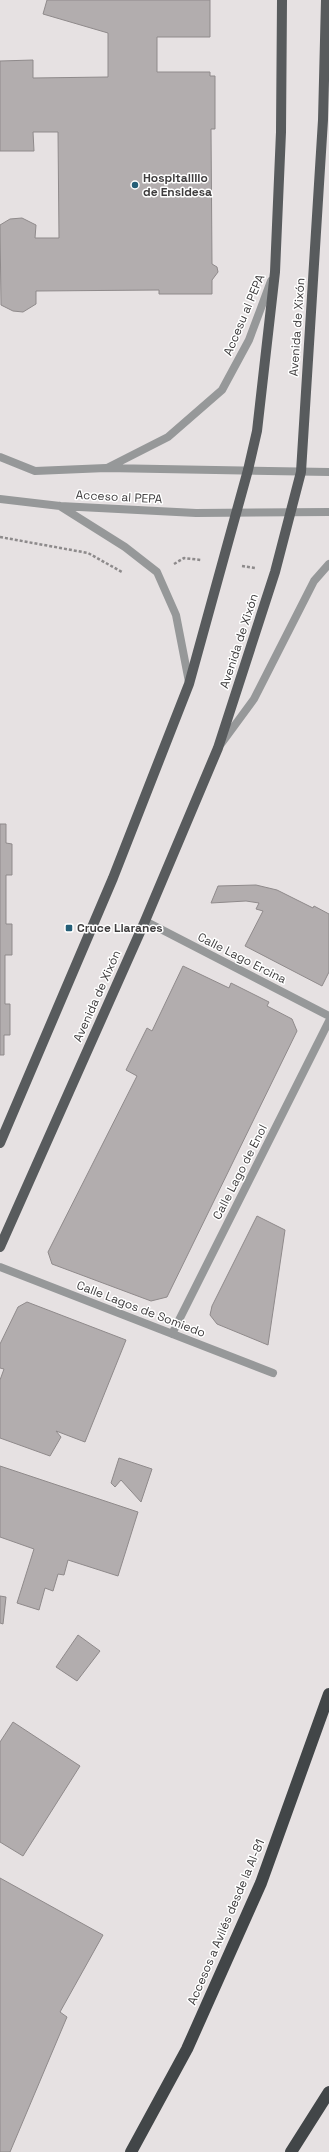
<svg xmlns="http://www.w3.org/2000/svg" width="329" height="2152" font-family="'Space Grotesk',sans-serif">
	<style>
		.building { fill: #b2adae; stroke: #8f8a8b }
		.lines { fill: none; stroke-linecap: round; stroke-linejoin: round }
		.path { stroke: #8d8a8b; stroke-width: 2.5; stroke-dasharray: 3 2; stroke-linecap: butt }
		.minor { stroke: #969899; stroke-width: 8 }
		.primary { stroke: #585b5d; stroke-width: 10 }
		.motorway { stroke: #424648; stroke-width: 12 }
		.poi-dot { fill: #255e77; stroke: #fff; stroke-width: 1.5 }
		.labels { text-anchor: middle; stroke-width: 3; stroke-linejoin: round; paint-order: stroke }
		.poi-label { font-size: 12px; font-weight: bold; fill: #3e3c3d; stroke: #fff; text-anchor: start }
		.street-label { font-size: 12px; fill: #3e3c3d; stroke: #fff }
	</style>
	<rect width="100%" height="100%" fill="#e6e1e2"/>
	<path class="building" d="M47,0H210V37H157V72H210V76H215V129H211L212,264L217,267L218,272L212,280V294H159V290L36,291V304L23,312L13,311L1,305L0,225L10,219L22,218L36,225L35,238H59L58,132H33L34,151H0V61L33,60V78L108,77V33L43,14Z
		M0,824H6V843L12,844V875H6V924H12V955H5V1004H10V1035H4V1055H0Z
		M256,885L277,890L313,908L314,906L329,914V972L322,986L245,946L263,911L256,909L259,903L246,901L211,903L218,886Z
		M183,966L229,988L231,983L269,1002L267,1006L292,1019L297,1031L167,1297L151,1301L52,1264L48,1252L137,1076L126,1070L147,1028L152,1031Z
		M257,1216L285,1230L268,1345L217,1324L210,1315L212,1306Z
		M27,1302L126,1340L85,1442L56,1431L61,1437L50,1456L0,1438V1380L4,1369L0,1368V1344L18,1307Z
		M119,1458L152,1469L141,1502L121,1480L115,1487L111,1483Z
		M0,1466L138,1512L118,1576L68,1560L64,1575L58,1574L53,1591L45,1588L39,1610L17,1603L34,1549L0,1537Z
		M0,1596L6,1597L3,1624L0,1623Z
		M78,1635L100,1651L77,1681L56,1667Z
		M13,1722L80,1766L23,1856L0,1842V1742Z
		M0,1878L103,1935L60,2012L67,2017L10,2152H0Z"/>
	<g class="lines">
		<path class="path" d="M0,537L88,553L122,572
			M174,564L184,558L201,560
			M242,566L255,568"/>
		<path class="minor" d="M0,457L35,471L106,468L329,472
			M107,468L168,437L222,390L249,340L271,281
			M0,499L60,506L196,513L329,512
			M60,506L125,547L157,572L176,615L189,682
			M221,744L254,699L314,581L329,564
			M145,921L329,1016
			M0,1267L273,1373
			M172,1334L329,1021"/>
		<path class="primary" d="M0,1143L113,878L189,684L248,470L257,431L275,272L281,132L282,0
			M0,1247L145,921L218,748L275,572L301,472L323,120L326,0"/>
		<path class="motorway" d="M131,2152L187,2049L261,1883L329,1694
			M291,2152L329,2092"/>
	</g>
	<g class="poi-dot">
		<circle cx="135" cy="185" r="4"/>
		<rect x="65" y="924" width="8" height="8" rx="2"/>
	</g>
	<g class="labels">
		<g class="poi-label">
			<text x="143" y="182">Hospitalillo<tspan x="143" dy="14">de Ensidesa</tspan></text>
			<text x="77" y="932">Cruce Llaranes</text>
		</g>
		<g class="street-label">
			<text transform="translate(244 315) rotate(-67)" y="4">Accesu al PEPA</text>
			<text transform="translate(297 327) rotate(-86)" y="4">Avenida de Xixón</text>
			<text transform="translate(119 497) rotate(3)" y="4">Acceso al PEPA</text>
			<text transform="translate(239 641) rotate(-72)" y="4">Avenida de Xixón</text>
			<text transform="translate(242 958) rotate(27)" y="4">Calle Lago Ercina</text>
			<text transform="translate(97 996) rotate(-66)" y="4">Avenida de Xixón</text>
			<text transform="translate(240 1172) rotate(-63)" y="4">Calle Lago de Enol</text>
			<text transform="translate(141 1309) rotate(21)" y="4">Calle Lagos de Somiedo</text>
			<text transform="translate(226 1922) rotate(-67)" y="4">Accesos a Avilés desde la AI-81</text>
		</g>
	</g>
</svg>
